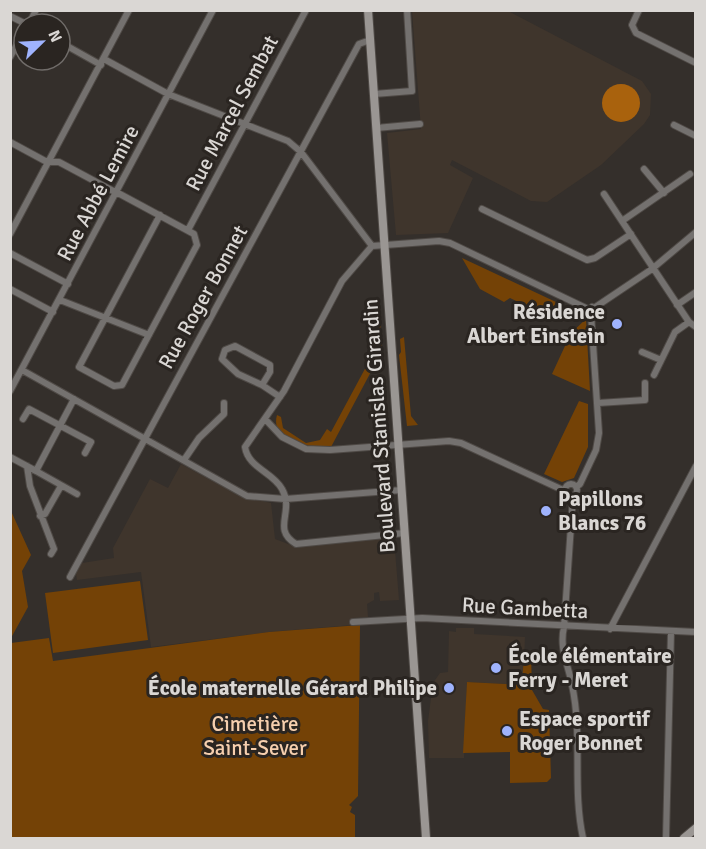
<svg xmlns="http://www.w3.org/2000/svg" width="706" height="849" font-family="Signika,sans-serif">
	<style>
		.built { fill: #3f352c }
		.green { fill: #744206 }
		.water { fill: #a9620d }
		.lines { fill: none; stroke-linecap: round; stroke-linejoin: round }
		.street-casing { stroke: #4f4a46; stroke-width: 8 }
		.secondary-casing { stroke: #4f4a46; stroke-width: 10 }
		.street { stroke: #74716f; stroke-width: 6 }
		.secondary { stroke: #9a9693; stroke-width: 8 }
		.poi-dot { fill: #9fb3fd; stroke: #2a2521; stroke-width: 2 }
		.labels { text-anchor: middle; stroke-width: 6; stroke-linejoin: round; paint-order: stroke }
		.street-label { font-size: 21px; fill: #dad7d4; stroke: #2a2521 }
		.poi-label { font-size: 21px; font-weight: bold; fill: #dad7d4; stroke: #2a2521; text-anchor: start }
		.park-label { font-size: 21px; fill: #f6cfae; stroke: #2a2521 }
	</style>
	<rect width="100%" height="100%" fill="#342f2b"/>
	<path class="built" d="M412,11H508L642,81L651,94L650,115L644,124L601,165L547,202L531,201L452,160L450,165L473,178L448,233L396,235L387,133L421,129Z
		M181,464L238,495L271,503L275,539L296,547L394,538L399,600L380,601L379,592L374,593V600L367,604L368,617L353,618V625L269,632L151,647L141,572L77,580L76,574L82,563L114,558L113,548L150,479L168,488Z
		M456,628H474V634L525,637L523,685L467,682L464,758H429L428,721L433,683L440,673L448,672L449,631L456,632Z"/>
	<path class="green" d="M462,258L556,302L549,317L510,298L504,302L480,289Z
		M380,319L382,351L331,447C313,449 269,442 277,415L281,417L283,428L306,443L320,440L327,429L331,432L374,352L370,349L368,331L370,323Z
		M586,319L590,391L552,374L571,333Z
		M404,337L411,416L418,425L407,426L399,355L401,352L400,339Z
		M579,401L588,404V447L574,478L562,482L544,474Z
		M11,511L31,555L22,571L28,607L11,638Z
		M140,581L148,640L53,653L45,593Z
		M360,625L358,796L349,805L352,807L350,812L355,815V838H11V643L49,638L53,661L269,632Z
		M524,654H531L532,690L543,709L549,710L551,778L547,782L510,783V752L463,753L467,682L522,685Z"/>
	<path class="water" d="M602 103a19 19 0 1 1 38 0a19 19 0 1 1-38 0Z"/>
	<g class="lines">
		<g class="street-casing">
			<path id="street" d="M639,10L632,25L636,33L696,63
				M10,16L26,24
				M29,24L36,10
				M60,42L101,65
				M10,57L24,32
				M104,59L168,94L288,141L301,152L372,246
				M374,94L412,91L407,10
				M674,125L696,136
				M376,128L420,124
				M10,142L47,162H59L115,192L118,193L194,234L197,245L122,385L114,386L79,367L160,215
				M644,169L664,193
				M604,194L689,322L696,327
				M482,209L587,260L595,258L631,234
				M622,221L690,174
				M188,230L306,10
				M10,234L129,10
				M372,246L342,281L284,391L245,447C248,468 273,472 282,489C295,512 271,529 296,544L405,533
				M372,246L439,241L450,243L588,309
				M10,253L68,284
				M10,289L53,312
				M60,300L149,335
				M677,305L696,292
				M594,308L652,269L696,232
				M642,352L661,360
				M22,370L247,496L285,499L402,490
				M654,375L675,332L689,322
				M262,385L270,372V365L235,346L225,350L222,359L238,374L262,385L280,397
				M10,391L213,10
				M74,399L36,471L77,494
				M598,403L645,400V383
				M23,419L29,409L91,442L85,453
				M265,419L282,437L306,449L330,450L449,441L461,443L565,491
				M10,457L36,471
				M184,460L199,438L224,414V403
				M27,466L30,486L54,549L51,554
				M565 490a6 6 0 1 1 12 0a6 6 0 1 1-12 0Z
				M576,487L580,484L596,450L599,433L591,314L588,311L592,307L595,311L591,314
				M573,496L564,627C559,648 568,664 572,685C583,736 572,788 583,838
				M40,516L45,514L61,486
				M70,577L359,44L370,40
				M353,622L422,618L696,632
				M610,629L696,466
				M666,838L671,632"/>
		</g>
		<g class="secondary-casing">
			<path id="secondary" d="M368,10L426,838
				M684,838L696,828"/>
		</g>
		<use href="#street" class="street"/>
		<use href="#secondary" class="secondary"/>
	</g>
	<g class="poi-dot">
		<circle cx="617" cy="324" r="6"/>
		<circle cx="546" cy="511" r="6"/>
		<circle cx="496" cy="668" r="6"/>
		<circle cx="449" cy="688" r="6"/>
		<circle cx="507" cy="731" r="6"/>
	</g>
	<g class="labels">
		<g class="street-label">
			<text transform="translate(232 113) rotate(-62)" y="7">Rue Marcel Sembat</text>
			<text transform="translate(98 193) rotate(-62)" y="7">Rue Abbé Lemire</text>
			<text transform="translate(203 297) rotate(-61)" y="7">Rue Roger Bonnet</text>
			<text transform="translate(379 426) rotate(-94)" y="7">Boulevard Stanislas Girardin</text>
			<text transform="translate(525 608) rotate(3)" y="7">Rue Gambetta</text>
		</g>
		<g class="poi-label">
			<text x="605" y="319" text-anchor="end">Résidence<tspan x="605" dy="24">Albert Einstein</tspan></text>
			<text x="558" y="506">Papillons<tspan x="558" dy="24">Blancs 76</tspan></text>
			<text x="508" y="663">École élémentaire<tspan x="508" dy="24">Ferry - Meret</tspan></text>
			<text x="437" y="695" text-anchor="end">École maternelle Gérard Philipe</text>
			<text x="519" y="726">Espace sportif<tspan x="519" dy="24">Roger Bonnet</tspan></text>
		</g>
		<g class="park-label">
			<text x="255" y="731">Cimetière<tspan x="255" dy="24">Saint-Sever</tspan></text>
		</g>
	</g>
	<rect width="706" height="849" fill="none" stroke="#dad7d4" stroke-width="24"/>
	<g transform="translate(42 42) rotate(66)"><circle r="28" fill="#2a2521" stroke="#706c69" stroke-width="1.5"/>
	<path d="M0-4.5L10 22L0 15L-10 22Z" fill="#9fb3fd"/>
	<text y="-9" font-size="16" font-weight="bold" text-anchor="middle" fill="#dad7d4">N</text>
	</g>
</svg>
